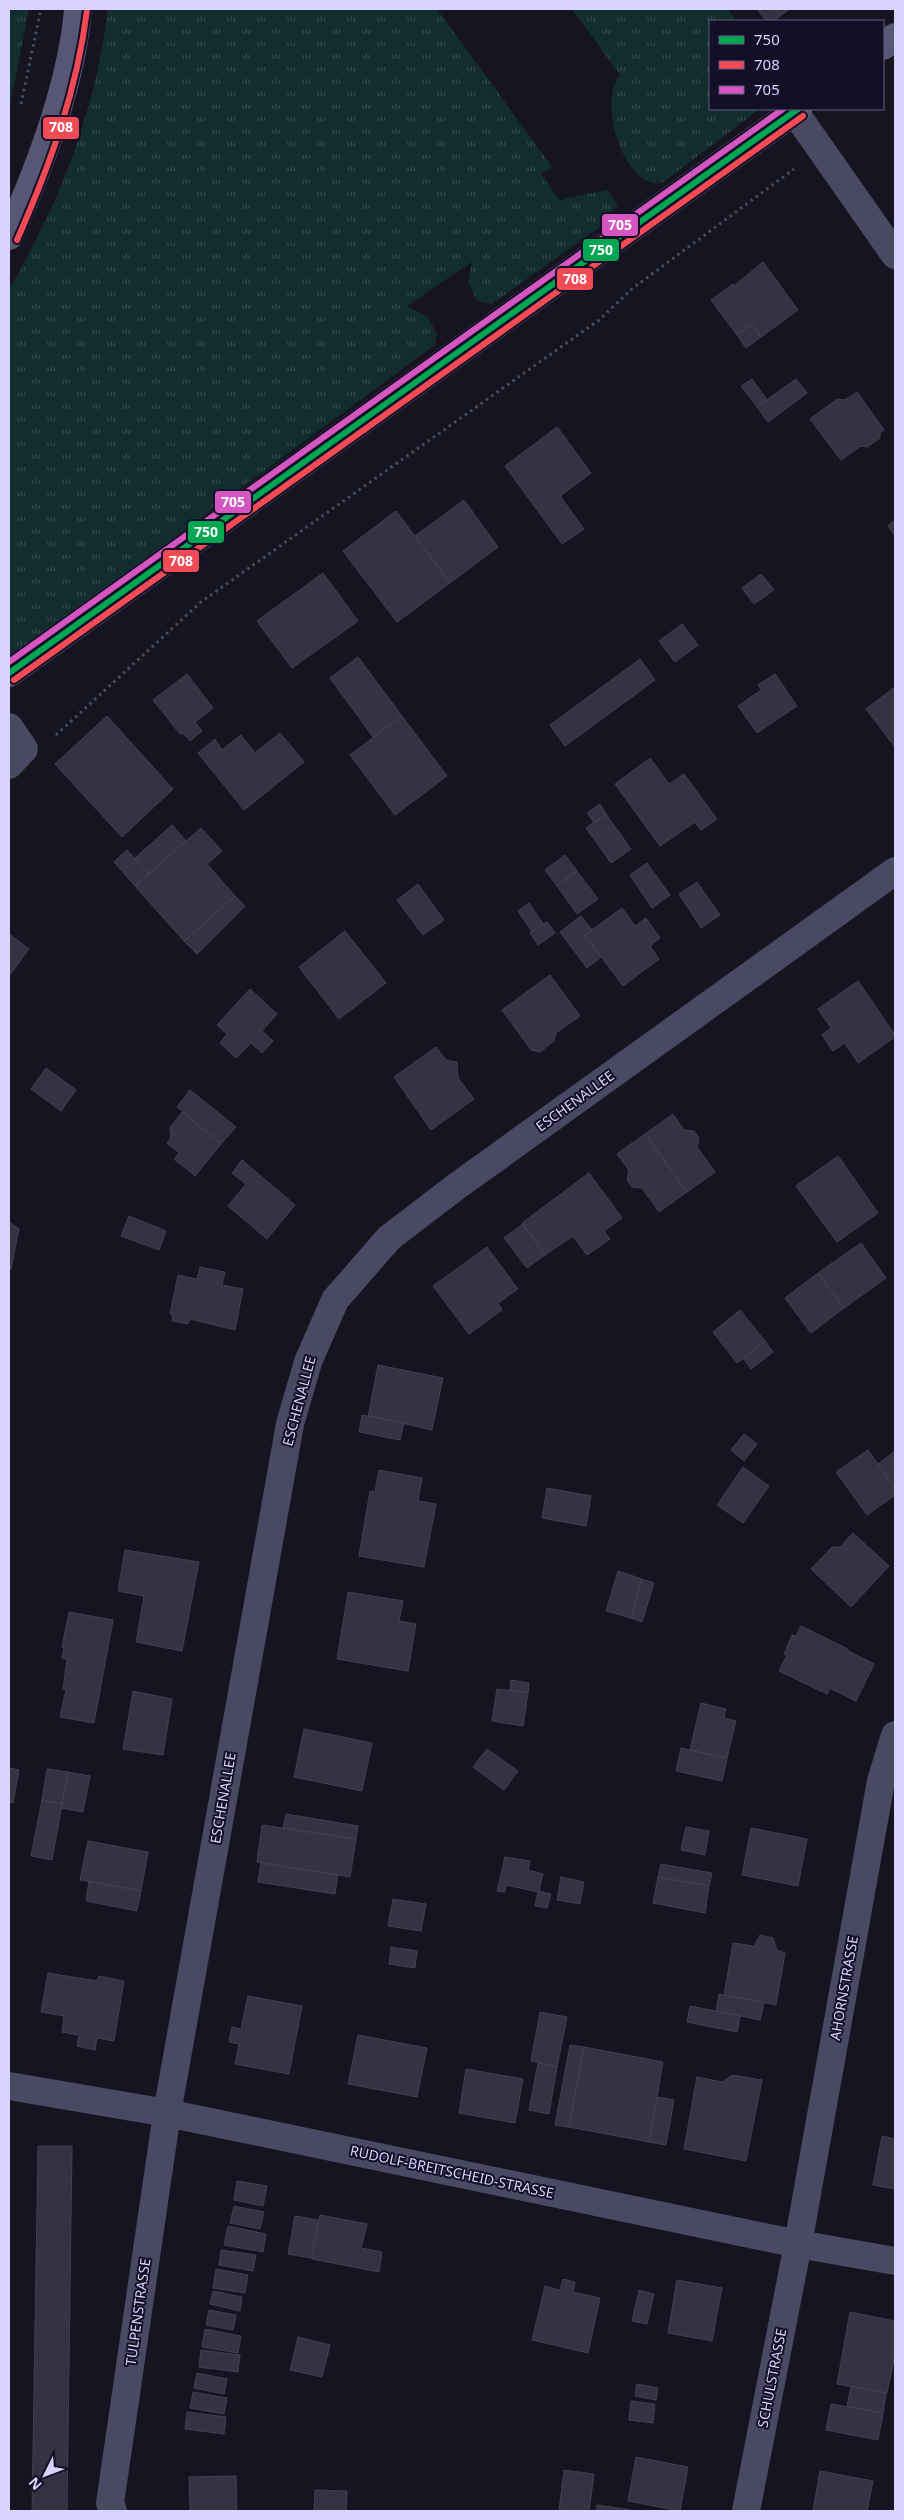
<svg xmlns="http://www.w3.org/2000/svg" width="904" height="2520" font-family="'Noto Sans',sans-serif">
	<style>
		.grass { fill: url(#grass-tufts) }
		.building { fill: #343243; stroke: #433f54 }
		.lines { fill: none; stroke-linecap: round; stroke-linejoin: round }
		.path { stroke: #44505f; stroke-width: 3; stroke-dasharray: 2.5 4; stroke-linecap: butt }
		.minor { stroke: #4a4962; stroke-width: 28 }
		.secondary { stroke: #575674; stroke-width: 28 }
		.bus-1-casing { stroke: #130f26; stroke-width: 10 }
		.bus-2-casing { stroke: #130f26; stroke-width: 10 }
		.bus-3-casing { stroke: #130f26; stroke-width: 10 }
		.bus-1 { stroke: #00a651; stroke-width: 6 }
		.bus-2 { stroke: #f34b55; stroke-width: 6 }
		.bus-3 { stroke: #d556c1; stroke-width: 6 }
		.labels { text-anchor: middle; stroke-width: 4; stroke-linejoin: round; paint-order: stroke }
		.street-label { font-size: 14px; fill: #d9d4ff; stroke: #130f26 }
		.line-badge { stroke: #130f26; stroke-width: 2 }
		.badge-label { font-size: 14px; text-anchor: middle; font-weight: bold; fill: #fff }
	</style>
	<defs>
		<pattern id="grass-tufts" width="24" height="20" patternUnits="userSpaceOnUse" patternTransform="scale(1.25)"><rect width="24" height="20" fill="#132c2d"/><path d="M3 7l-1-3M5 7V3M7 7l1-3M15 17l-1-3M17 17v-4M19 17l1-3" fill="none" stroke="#354a4c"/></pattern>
	</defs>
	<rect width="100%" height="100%" fill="#161421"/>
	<path class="grass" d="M9,9H29L9,112Z
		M108,9H437L552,167L541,174L560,201L566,198L608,190L618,206L601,219L604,224L492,304L477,301L468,282L472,262L407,306L428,317L437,334L435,345L101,591L9,655V289C60,204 96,108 108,9Z
		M572,9H728L737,21H710V109H760L662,183C624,189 597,102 620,75Z"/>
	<path class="building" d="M757,9H790L773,21H766Z
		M763,262L798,310L761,337L752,324L737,335L711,300L733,284L734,286Z
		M752,324L761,337L746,348L737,335Z
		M752,379L767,400L757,407L741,386Z
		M796,379L807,393L768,422L757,407Z
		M857,392L884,430L880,432V438L867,447L861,446L841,460L810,419L837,399L845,400Z
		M557,427L591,473L560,496L584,529L562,544L505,466Z
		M464,500L498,547L450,583L415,536Z
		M396,511L450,583L397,622L343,551Z
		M895,520V536L888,526Z
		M323,573L358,621L292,668L257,621Z
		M761,574L774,590L754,604L742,588Z
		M682,624L698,645L675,662L659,641Z
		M358,657L402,716L373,737L330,678Z
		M640,659L655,680L565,746L550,725Z
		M187,674L213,708L195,722L202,731L190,741L183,733L180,734L153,700Z
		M775,674L797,706L757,733L738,706L761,690L758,685Z
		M895,687V747L866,709Z
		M107,716L173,789L122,837L55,764Z
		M402,716L447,776L395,815L350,755Z
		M280,733L304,762L244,810L198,753L215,739L222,750L241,735L255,753Z
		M650,758L669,784L684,774L717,819L701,830L695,822L660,846L615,784Z
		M600,804L606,814L594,823L587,813Z
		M606,814L631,849L611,863L586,828Z
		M172,825L186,841L149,874L135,858Z
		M201,828L222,851L207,864L235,896L184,941L135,886Z
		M127,850L149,874L135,886L114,862Z
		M565,855L577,871L557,886L545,870Z
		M647,863L670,895L652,908L630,875Z
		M577,871L598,899L577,914L557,886Z
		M697,882L720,915L701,928L679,894Z
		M418,884L444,920L423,935L397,900Z
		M235,896L245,906L197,954L184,941Z
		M529,903L543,924L532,932L518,911Z
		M622,908L635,926L646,918L660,938L650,946L659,959L623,986L585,935Z
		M581,916L592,930L585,935L601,957L587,968L560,932Z
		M547,922L555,933L538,945L530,933Z
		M345,931L386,983L339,1019L299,967Z
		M9,934L29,949L9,976Z
		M550,975L580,1016L556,1033L554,1041L540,1052L531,1050L502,1010Z
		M858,981L895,1035V1037L858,1063L845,1043L833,1051L822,1035L831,1028L818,1009Z
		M250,989L277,1014L262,1031L273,1041L262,1053L251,1043L236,1058L220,1043L227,1034L217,1025Z
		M436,1047L446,1060L457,1062L458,1078L474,1099L431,1130L394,1077Z
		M46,1068L76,1090L61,1111L31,1089Z
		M190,1090L236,1127L221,1144L177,1107Z
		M182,1112L221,1144L195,1176L174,1159L179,1153L167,1143L171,1138L170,1128Z
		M673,1114L684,1130L694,1131L699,1138L697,1147L715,1172L687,1192L645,1134Z
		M645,1134L687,1192L659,1212L642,1188L632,1187L627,1180L629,1170L617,1154Z
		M838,1156L878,1213L837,1242L796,1186Z
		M242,1160L295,1205L267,1239L228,1206L246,1184L232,1173Z
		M589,1173L622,1218L604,1231L610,1239L587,1255L573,1236L545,1255L522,1223Z
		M129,1216L166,1231L159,1250L121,1236Z
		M9,1222L19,1229L11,1269L9,1268Z
		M523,1224L545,1255L527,1268L504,1238Z
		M861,1243L886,1278L844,1308L818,1273Z
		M487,1247L518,1289L498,1303L502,1310L469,1334L433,1286Z
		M200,1267L225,1272L222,1285L243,1289L235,1330L190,1319L188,1324L172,1321L173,1316L170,1314L178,1275L197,1279Z
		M818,1273L844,1308L811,1333L785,1298Z
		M740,1310L765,1341L737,1363L713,1332Z
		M765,1341L773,1352L751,1369L743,1358Z
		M378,1365L443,1378L432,1430L372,1416L368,1417Z
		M362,1415L404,1423L400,1440L359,1432Z
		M744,1434L757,1444L744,1461L731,1450Z
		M868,1450L895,1488V1495L867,1515L836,1472Z
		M895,1451V1488L878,1464Z
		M743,1467L769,1486L743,1523L717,1505Z
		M379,1470L422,1478L418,1501L436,1504L424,1567L359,1556L370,1491L375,1492Z
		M547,1488L591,1496L586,1526L542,1518Z
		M853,1533L889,1566L851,1607L811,1569L832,1547H840Z
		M125,1550L199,1562L182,1651L136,1642L144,1596L118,1591Z
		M618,1571L642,1579L631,1618L606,1611Z
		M642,1579L654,1583L642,1622L631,1618Z
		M348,1592L403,1601L399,1621L416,1624L408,1671L337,1659Z
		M69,1612L113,1620L94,1723L60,1717L66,1689H63L67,1659L62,1658L64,1648L62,1647Z
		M801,1626L848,1649V1651L874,1664L856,1701L830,1688L827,1694L779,1671L787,1655L784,1654L792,1635L796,1636Z
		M511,1680L529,1683L528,1693L510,1690Z
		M497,1689L528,1693L523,1726L492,1721Z
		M133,1691L172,1699L163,1755L123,1749Z
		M701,1703L726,1709L724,1718L736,1721L727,1758L690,1750Z
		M304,1729L372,1743L362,1791L294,1777Z
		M681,1748L727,1758L722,1781L676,1771Z
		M487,1749L518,1771L504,1790L473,1767Z
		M9,1768L19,1770L13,1803L9,1802Z
		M47,1769L68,1772L62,1804L42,1800Z
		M68,1772L90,1776L83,1812L61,1808Z
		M42,1800L62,1804L52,1860L31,1856Z
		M286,1814L358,1826L356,1839L283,1828Z
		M262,1825L356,1839L350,1877L257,1862Z
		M686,1827L709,1831L705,1855L681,1850Z
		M751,1828L807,1839L798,1886L742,1875Z
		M88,1841L148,1852L141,1891L80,1880Z
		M505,1857L530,1861L528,1870L543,1874L539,1891L551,1894L547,1908L535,1906L538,1892L506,1885L505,1892L497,1891Z
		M261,1863L338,1875L335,1894L258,1882Z
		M661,1864L712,1873L709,1886L658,1877Z
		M561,1877L584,1882L580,1904L557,1900Z
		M658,1877L709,1886L705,1913L653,1903Z
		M89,1881L141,1891L137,1911L86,1901Z
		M393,1899L426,1904L421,1931L388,1926Z
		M760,1935L773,1938L777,1950L785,1953L776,2005L724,1995L733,1943L754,1946Z
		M391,1947L417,1951L415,1968L389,1964Z
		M48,1973L97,1981L99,1976L124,1981L114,2041L97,2038L95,2050L77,2046L79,2035L62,2032L64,2016L41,2012Z
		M719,1994L764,2003L760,2020L716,2011Z
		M248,1996L302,2006L289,2074L235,2064L239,2044L229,2042L232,2027L241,2029Z
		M690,2006L740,2016L737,2032L687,2022Z
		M540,2012L567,2017L557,2067L531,2061Z
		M358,2035L427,2048L417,2097L348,2084Z
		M570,2045L584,2047L569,2127L555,2125Z
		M584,2047L663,2062L649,2142L569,2127Z
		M538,2063L557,2067L549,2114L529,2110Z
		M466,2069L523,2079L515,2123L459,2113Z
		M732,2075L762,2080L746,2161L684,2149L697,2077L722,2082Z
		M658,2097L674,2100L666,2145L649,2142Z
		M882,2136L895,2139V2189L873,2185Z
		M38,2146H72L67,2511H32Z
		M237,2181L267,2186L263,2206L234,2200Z
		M234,2206L264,2212L260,2229L230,2223Z
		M320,2215L367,2224L361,2248L382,2252L379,2272L312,2259Z
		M295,2216L318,2220L311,2258L288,2254Z
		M228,2226L266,2234L263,2252L224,2245Z
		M221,2250L256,2255L253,2271L219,2265Z
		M216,2269L248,2275L245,2293L213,2288Z
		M563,2279L575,2282L573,2292L600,2298L588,2353L532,2340L545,2286L560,2290Z
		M677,2280L722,2288L712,2341L668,2333Z
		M639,2290L654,2294L647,2324L632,2321Z
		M213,2291L242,2297L240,2311L210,2304Z
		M209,2310L236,2315L233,2330L206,2325Z
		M850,2312L895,2321V2355L887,2393L837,2384Z
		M205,2329L241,2336L238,2353L202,2347Z
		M298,2337L330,2345L322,2377L290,2370Z
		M201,2350L240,2355L238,2372L199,2367Z
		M197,2373L227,2379L224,2394L194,2388Z
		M637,2384L658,2388L656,2400L635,2396Z
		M851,2386L886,2393L883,2413L847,2406Z
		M193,2392L227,2398L224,2414L190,2408Z
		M631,2401L655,2404L653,2423L629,2420Z
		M831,2404L883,2413L878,2440L826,2430Z
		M187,2412L226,2417L224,2434L185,2429Z
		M636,2457L688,2467L680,2511L628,2501Z
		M564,2470L594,2474L589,2511H559Z
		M820,2471L873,2481L867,2511H813Z
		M236,2476L237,2511H190L189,2477Z
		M315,2490L347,2491L346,2511H314Z
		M597,2505L631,2510V2511H596Z"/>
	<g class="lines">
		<path class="path" d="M21,104L41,9
			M56,735L201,602L599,320L633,288L794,169"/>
		<path class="minor" d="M794,111L895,255
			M9,727L24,749L9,765
			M9,2086L167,2113L798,2244L895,2261
			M113,2511L110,2503L167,2113L290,1424L308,1362L335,1300L389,1238L457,1186L895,871
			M746,2511L798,2244L881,1781L895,1735"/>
		<path class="secondary" d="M883,46L895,37
			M9,236C40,167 72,84 78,9
			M9,673L798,109"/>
		<g class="bus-1-casing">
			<path id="bus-1" d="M9,673L798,109"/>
		</g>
		<g class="bus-2-casing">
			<path id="bus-2" d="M17,240C50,165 77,91 87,10
				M14,680L803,116"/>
		</g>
		<g class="bus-3-casing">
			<path id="bus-3" d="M9,662L783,109"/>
		</g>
		<use href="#bus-1" class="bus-1"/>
		<use href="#bus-2" class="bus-2"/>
		<use href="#bus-3" class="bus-3"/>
	</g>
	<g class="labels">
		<g class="street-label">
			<text transform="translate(575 1101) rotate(-36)" y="5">ESCHENALLEE</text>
			<text transform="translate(299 1401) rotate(-75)" y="5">ESCHENALLEE</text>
			<text transform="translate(223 1798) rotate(-80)" y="5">ESCHENALLEE</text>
			<text transform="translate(844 1988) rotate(-80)" y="5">AHORNSTRASSE</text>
			<text transform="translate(452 2172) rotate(12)" y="5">RUDOLF-BREITSCHEID-STRASSE</text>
			<text transform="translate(138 2312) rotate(-82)" y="5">TULPENSTRASSE</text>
			<text transform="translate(772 2378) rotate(-79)" y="5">SCHULSTRASSE</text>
		</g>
	</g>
	<g class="line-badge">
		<rect x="42" y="116" width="38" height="24" rx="5" fill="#f34b55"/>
		<rect x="601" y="213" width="38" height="24" rx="5" fill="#d556c1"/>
		<rect x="582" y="238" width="38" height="24" rx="5" fill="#00a651"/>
		<rect x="556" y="267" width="38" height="24" rx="5" fill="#f34b55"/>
		<rect x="214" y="490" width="38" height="24" rx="5" fill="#d556c1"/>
		<rect x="187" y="520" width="38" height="24" rx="5" fill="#00a651"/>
		<rect x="162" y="549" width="38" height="24" rx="5" fill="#f34b55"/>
	</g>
	<g class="badge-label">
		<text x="61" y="132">708</text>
		<text x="620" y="230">705</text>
		<text x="601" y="255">750</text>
		<text x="575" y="284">708</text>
		<text x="233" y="507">705</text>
		<text x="206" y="537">750</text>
		<text x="181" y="566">708</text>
	</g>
	<rect width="904" height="2520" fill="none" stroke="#d9d4ff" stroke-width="20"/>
	<rect x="709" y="20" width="175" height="90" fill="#130f26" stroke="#625e7d"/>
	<rect x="719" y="36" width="25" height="8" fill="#00a651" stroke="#625e7d"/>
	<text x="754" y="45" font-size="15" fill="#d9d4ff">750</text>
	<rect x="719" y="61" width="25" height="8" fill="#f34b55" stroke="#625e7d"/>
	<text x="754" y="70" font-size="15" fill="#d9d4ff">708</text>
	<rect x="719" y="86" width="25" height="8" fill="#d556c1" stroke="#625e7d"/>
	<text x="754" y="95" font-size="15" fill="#d9d4ff">705</text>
	<g transform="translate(45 2475) rotate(228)" stroke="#130f26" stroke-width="4" paint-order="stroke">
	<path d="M0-4L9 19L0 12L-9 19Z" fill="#d9d4ff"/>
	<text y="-8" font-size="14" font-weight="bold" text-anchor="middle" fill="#d9d4ff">N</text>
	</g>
</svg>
